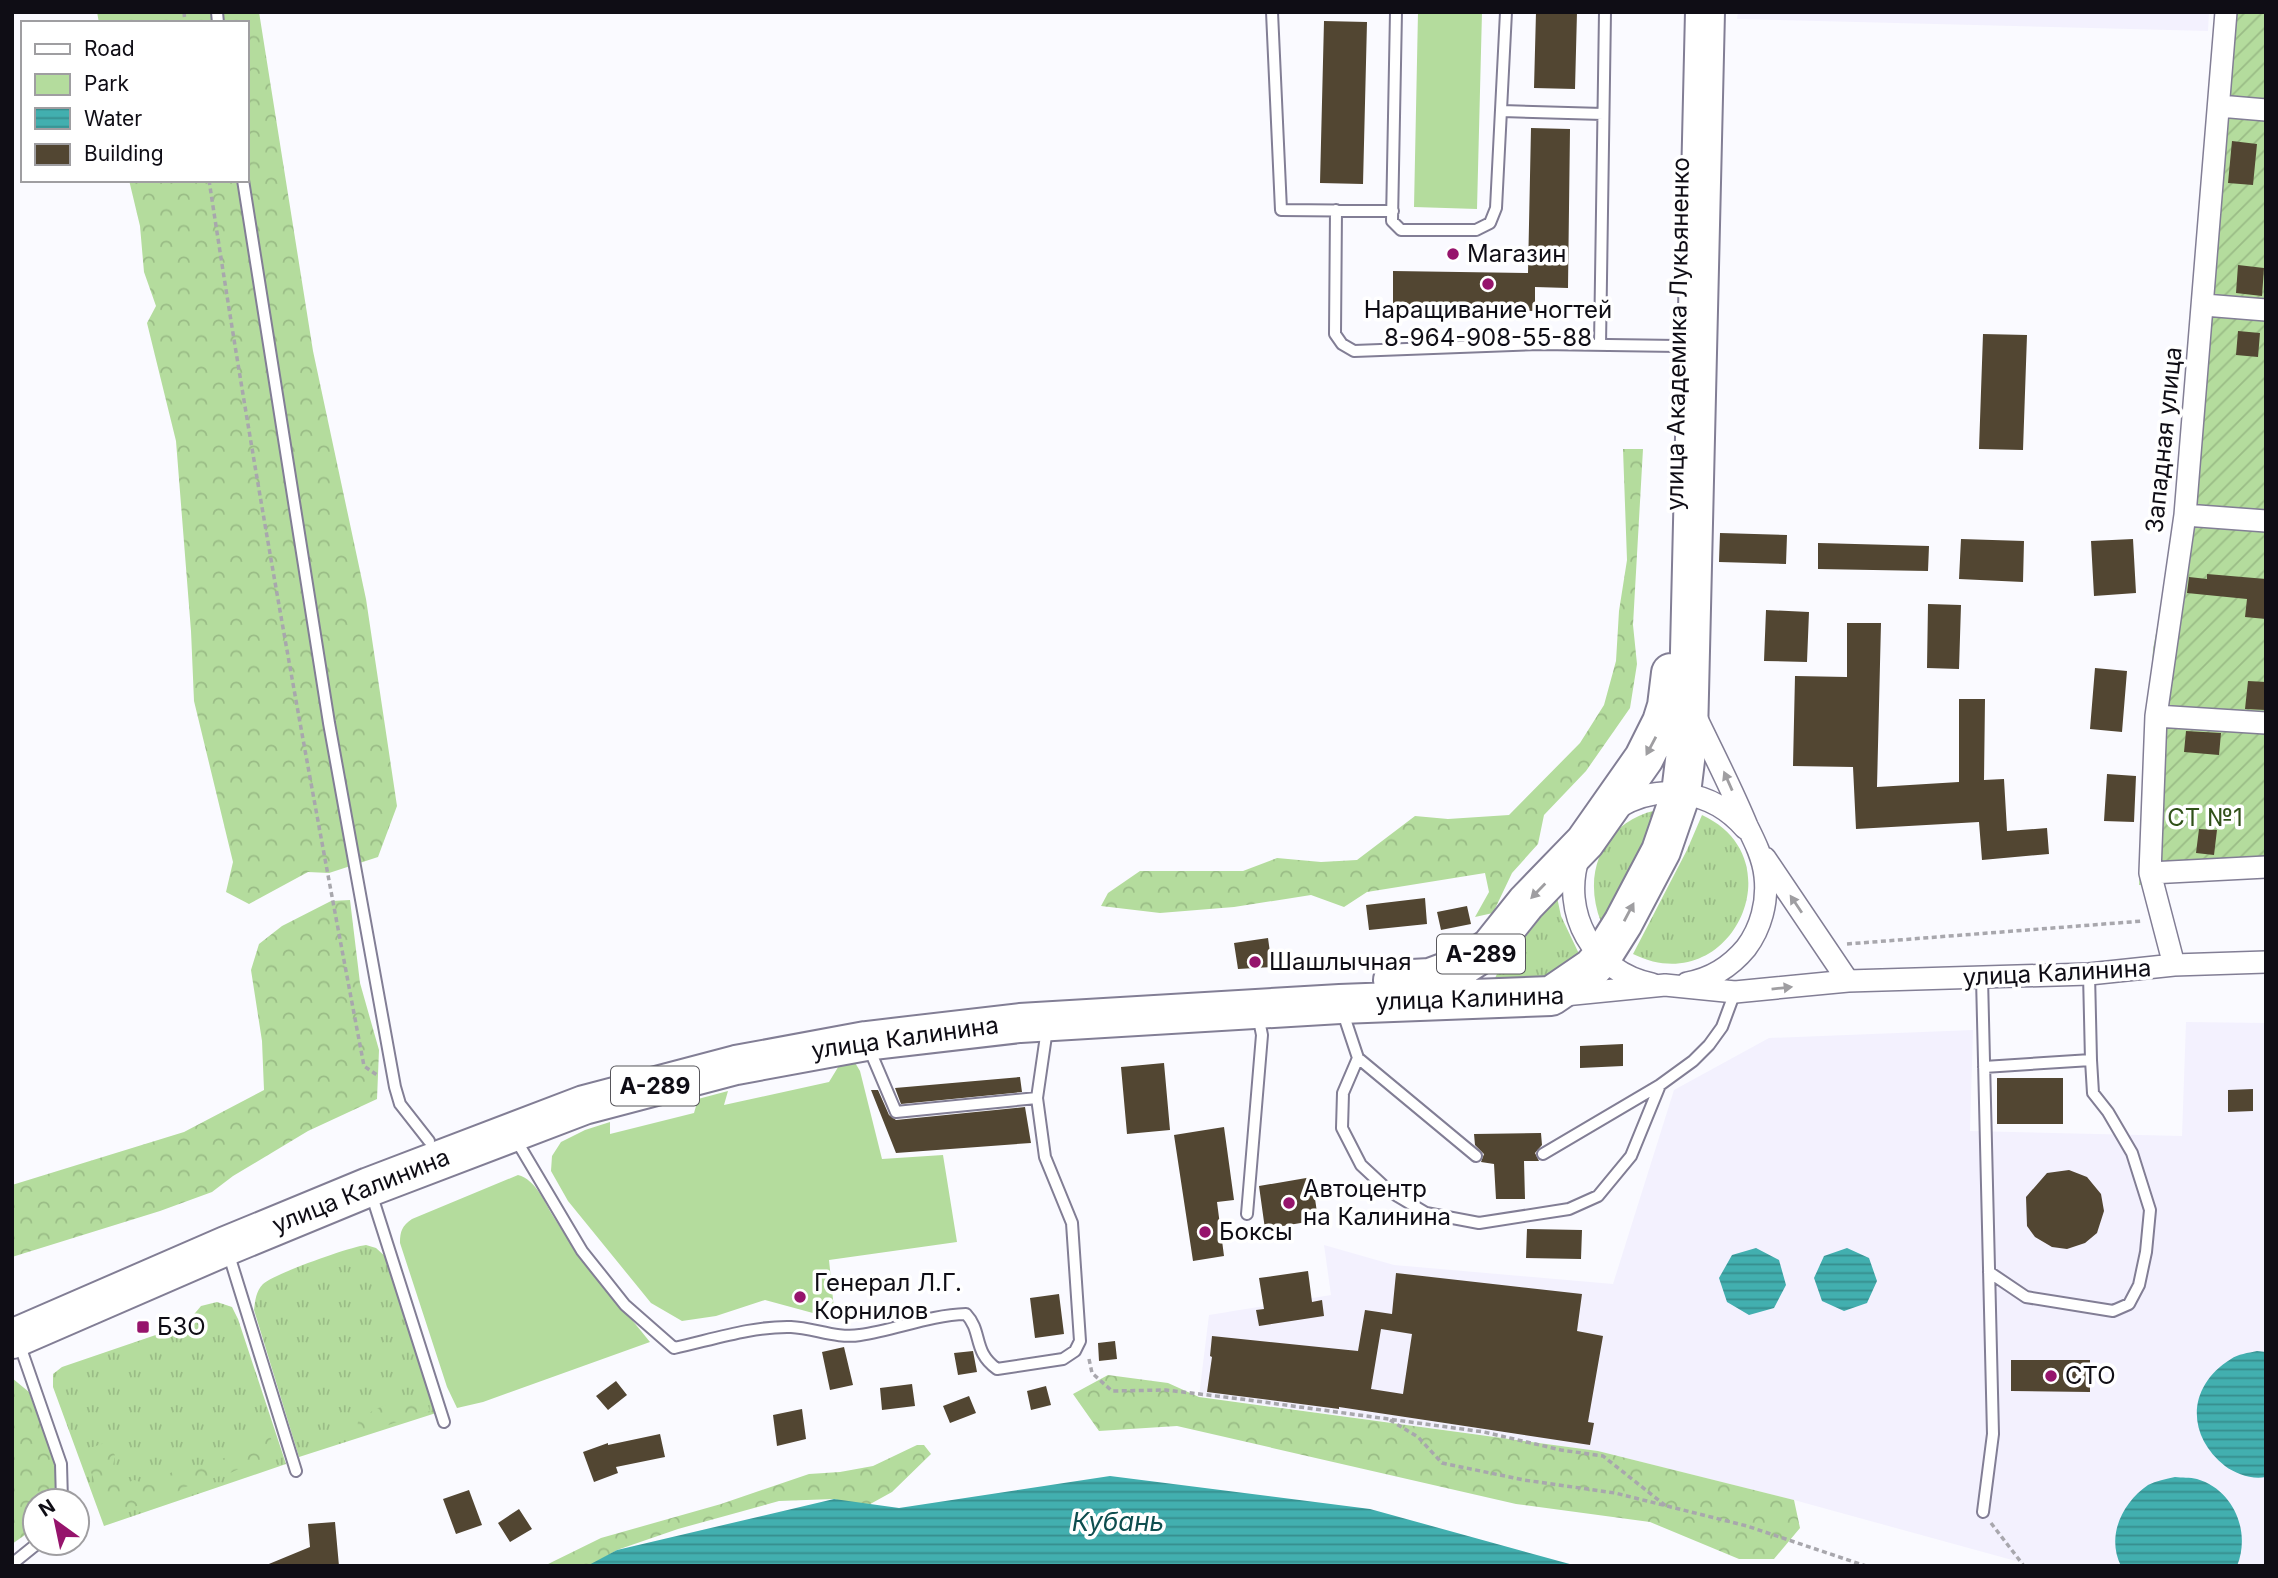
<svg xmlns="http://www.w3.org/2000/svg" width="2278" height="1578" font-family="Inter,sans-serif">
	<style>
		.built { fill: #f3f1fe }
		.grass { fill: url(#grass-tufts) }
		.forest { fill: url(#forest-crowns) }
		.park { fill: #b4dc9d }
		.garden { fill: url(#garden-furrows) }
		.water { fill: url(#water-rules) }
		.building { fill: #524632; fill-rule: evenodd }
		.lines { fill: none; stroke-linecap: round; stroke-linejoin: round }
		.lane-casing { stroke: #827e95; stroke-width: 14 }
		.street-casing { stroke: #827e95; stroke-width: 24 }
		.highway-casing { stroke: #827e95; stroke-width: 42 }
		.path { stroke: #a8a7ad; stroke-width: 3.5; stroke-dasharray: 5 3.5; stroke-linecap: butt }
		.lane { stroke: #fff; stroke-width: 10 }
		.street { stroke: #fff; stroke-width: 21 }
		.highway { stroke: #fff; stroke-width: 38 }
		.oneway { fill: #9f9ea1 }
		.poi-dot { fill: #96146c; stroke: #fff; stroke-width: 2.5 }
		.labels { text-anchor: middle; stroke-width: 7; stroke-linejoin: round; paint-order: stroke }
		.shield { fill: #fff; stroke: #57565b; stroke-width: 2 }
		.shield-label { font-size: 23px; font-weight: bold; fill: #0f0d15 }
		.poi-label { font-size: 24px; fill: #0f0d15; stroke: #fff; text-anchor: start }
		.street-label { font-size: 24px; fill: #0f0d15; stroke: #fff }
		.park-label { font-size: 24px; fill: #305119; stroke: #fff }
		.water-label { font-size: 26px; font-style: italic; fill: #0e4e4f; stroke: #fff }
	</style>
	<defs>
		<pattern id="grass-tufts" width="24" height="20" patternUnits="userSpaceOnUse" patternTransform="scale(1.75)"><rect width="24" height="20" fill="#b4dc9d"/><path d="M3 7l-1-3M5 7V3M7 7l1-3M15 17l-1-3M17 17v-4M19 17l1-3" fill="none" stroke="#9abc86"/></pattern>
		<pattern id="forest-crowns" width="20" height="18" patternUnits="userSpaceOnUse" patternTransform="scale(1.75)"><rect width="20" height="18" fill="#b4dc9d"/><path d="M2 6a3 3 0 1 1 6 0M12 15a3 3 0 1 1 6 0" fill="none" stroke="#9abc86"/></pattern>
		<pattern id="garden-furrows" width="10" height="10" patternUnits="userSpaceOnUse" patternTransform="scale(1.75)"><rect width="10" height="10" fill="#b4dc9d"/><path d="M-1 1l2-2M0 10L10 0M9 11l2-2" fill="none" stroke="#9abc86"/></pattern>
		<pattern id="water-rules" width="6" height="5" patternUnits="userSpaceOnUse" patternTransform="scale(1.75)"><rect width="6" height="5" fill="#42afaf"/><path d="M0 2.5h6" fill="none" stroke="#368d8d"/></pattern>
	</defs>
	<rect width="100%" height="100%" fill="#fafaff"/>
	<path class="built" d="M1738,12H2209L2208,31L1737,19Z
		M2186,1022L2266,1023V1566H2034L1794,1500L1598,1451L1199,1396L1209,1315L1331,1295L1324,1245L1394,1265L1613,1284L1674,1090L1769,1038L1973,1030L1970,1131L2182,1136Z"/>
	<path class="grass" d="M1672,808L1601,922C1579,866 1610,812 1672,808Z
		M1702,815C1798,859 1730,1002 1633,954L1687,850Z
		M1557,897L1561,916L1581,958L1551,976L1493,982L1499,970Z
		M366,1245L376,1248L387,1258L436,1413L299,1457L254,1310C255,1301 256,1291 263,1284C274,1274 349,1247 366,1245Z
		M217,1302L232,1307L238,1319L286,1464L104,1526L53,1387V1374L62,1367L185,1325L201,1306Z"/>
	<path class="forest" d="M97,12H259L313,351L366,599L397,806L378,857L329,873L308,872L249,904L226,892L233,862L194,701L191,631L176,441L147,323L156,306L144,272L140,226L129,180H247V23H99Z
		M1623,449H1643L1633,625L1637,664L1630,708L1586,771L1544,815L1538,844L1512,873L1493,913L1475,917L1489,892L1485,873L1367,892L1344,907L1311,895L1234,907L1160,913L1101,906L1108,893L1140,871H1243L1277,858L1321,862L1357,860L1415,816L1448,819L1509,815L1580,743L1604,705L1616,661L1619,611L1627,560Z
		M350,900L360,983L379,1050L377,1099L308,1131L233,1176L212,1192L160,1211L12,1257V1185L184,1132L264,1090L262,1041L251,970L259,944L282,926L331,901Z
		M1108,1375L1168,1383L1199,1397L1598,1451L1794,1500L1800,1528L1774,1559H1739L1650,1522L1516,1504L1177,1426L1099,1431L1073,1394Z
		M12,1378L29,1392L45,1436L56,1457L57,1476L54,1501H35V1528L12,1544Z
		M417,1397L426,1400L430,1411L367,1432L357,1430L358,1421C376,1406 395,1401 417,1397Z
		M259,1429L271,1438L273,1450L266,1461L252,1463L230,1473L185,1487L167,1500L148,1502L114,1514L104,1506L86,1459L90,1448L104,1443L115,1455L112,1472L121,1485L134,1480L150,1485L172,1472L202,1466L241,1452Z
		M917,1445H924L931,1454L892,1492L863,1508L834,1499L779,1501L678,1529L617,1550L590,1566H544L601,1538L721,1504L809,1474L840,1472L873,1466Z"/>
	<path class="park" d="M1418,12H1482L1477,209L1414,207Z
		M854,1061L860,1071L882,1159L943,1155L957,1242L829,1260L835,1319L765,1300L716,1316L682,1321L651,1303L568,1201L551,1171L552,1156L561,1142L585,1130L610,1122V1134L694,1113L698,1099L728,1091L724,1105L829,1082L840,1064Z
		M518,1175C536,1180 544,1201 553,1216C581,1261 617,1301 650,1342L483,1402L457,1408L447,1387L400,1243C400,1231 402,1226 412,1219Z"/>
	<path class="garden" d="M2222,12H2266V877L2139,885L2153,649L2174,539Z"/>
	<path class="water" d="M1756,1248L1779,1260L1786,1285L1774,1308L1749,1315L1727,1302L1719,1278L1732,1255Z
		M1847,1248L1869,1258L1877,1281L1867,1303L1844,1311L1822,1301L1814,1278L1824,1256Z
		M2257,1351L2266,1352V1477C2252,1480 2236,1474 2225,1466C2186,1435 2187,1386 2231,1359C2238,1354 2248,1353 2257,1351Z
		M1110,1476L1370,1509L1577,1566H587L617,1550L834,1499L899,1508Z
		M2175,1477C2182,1478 2190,1477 2197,1479C2234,1490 2251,1532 2237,1566H2121C2106,1536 2122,1503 2148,1485C2156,1481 2166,1479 2175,1477Z"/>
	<path class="building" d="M1536,12H1577L1575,89L1534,88Z
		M1324,21L1367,22L1363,184L1320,183Z
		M1531,128L1570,129L1568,288L1535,287V311L1393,309V271L1528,273Z
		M2232,141L2257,144L2253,185L2228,183Z
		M2238,265L2264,268L2262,296L2236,293Z
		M2238,331L2260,333L2258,357L2236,355Z
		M1983,334L2027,335L2023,450L1979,449Z
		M1720,533L1787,535L1786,564L1719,562Z
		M1961,539L2024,541L2023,582L1959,579Z
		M2133,539L2136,593L2094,596L2091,541Z
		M1818,543L1929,546L1928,571L1818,569Z
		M2207,574L2266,579V619L2245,617L2247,599L2187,593L2189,577L2207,579Z
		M1928,604L1961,605L1959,669L1927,668Z
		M1766,610L1809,612L1807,662L1764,661Z
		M1847,623H1881L1877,787L1959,782V699H1985L1984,780L2004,779L2007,831L2047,828L2049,854L1982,860L1979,822L1856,829L1853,767L1793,766L1795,676L1847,677Z
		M2095,668L2127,671L2122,732L2090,729Z
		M2248,681L2266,682V710L2245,709Z
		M2186,731L2221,733L2219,755L2184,752Z
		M2107,774L2136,776L2134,822L2104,821Z
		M2199,829L2217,830L2214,855L2196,853Z
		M1425,898L1427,924L1369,930L1366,905Z
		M1467,906L1471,924L1441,930L1437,912Z
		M1268,938L1272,967L1238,969L1234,943Z
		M1623,1044V1066L1580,1068V1046Z
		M1164,1063L1170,1130L1127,1134L1121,1067Z
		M1020,1077L1022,1092L901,1104L895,1088Z
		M1997,1078H2063V1124H1997Z
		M2253,1089V1111L2228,1112V1090Z
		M871,1090H878L889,1115L896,1120L1025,1107L1031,1143L896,1153Z
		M1224,1127L1234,1200L1217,1202L1224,1256L1193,1261L1174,1135Z
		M1541,1133L1542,1145L1535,1153L1539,1161H1524L1525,1199H1496L1494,1164L1481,1162L1484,1154L1475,1145L1474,1134Z
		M2069,1170L2087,1177L2101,1194L2104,1211L2097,1233L2085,1243L2067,1249L2052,1247L2035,1237L2027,1226L2026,1197L2047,1173Z
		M1312,1177L1318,1220L1265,1229L1259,1186Z
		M1527,1229L1582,1230L1581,1259L1526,1258Z
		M1308,1271L1312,1302L1322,1300L1324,1316L1259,1326L1256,1310L1264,1309L1259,1278Z
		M1396,1273L1582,1294L1577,1331L1603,1336L1588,1422L1594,1423L1590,1445L1339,1407V1409L1207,1392L1212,1357L1210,1356L1212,1336L1358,1351L1365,1310L1392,1314ZM1381,1329L1412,1334L1403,1394L1371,1389Z
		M1059,1294L1064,1334L1035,1338L1030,1298Z
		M1115,1341L1117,1359L1099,1361L1098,1343Z
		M844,1347L853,1385L830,1390L822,1352Z
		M973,1351L977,1372L958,1375L954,1353Z
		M2011,1360H2090V1392L2011,1391Z
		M616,1381L627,1395L608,1410L596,1396Z
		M912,1384L915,1406L882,1410L880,1388Z
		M1046,1386L1051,1405L1031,1410L1027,1391Z
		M969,1396L976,1413L950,1423L943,1406Z
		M802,1409L806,1439L777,1446L773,1415Z
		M660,1434L665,1457L616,1467L618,1473L594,1482L583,1452L608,1443V1445Z
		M469,1490L482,1525L456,1534L443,1499Z
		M519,1509L532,1529L510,1542L498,1523Z
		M335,1522L339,1566H264L310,1547L308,1524Z"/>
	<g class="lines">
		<g class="lane-casing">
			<path id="lane" d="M217,12L218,23
				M1272,12L1281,210L1393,211
				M1396,12L1392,221L1401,230H1476L1490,223L1496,208L1506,12
				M1502,111L1603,114
				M243,180L329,723L395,1087L400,1104L429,1141
				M1336,210L1335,334L1342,344L1354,351L1540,344L1678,346
				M1600,345L1605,12
				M1982,978L1993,1434L1983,1512
				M1342,1010L1358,1058L1476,1156
				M868,1046L896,1112L1037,1098
				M1358,1058L1343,1093L1342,1128L1361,1165L1389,1191L1426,1213L1479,1223L1569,1209L1598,1196L1631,1156L1660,1085
				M1984,1067L2091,1060L2089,974
				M515,1138L582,1251L625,1305L674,1348C711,1340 752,1326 791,1327C814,1328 837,1339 860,1335C896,1330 929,1315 966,1314C983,1332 972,1351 997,1369L1063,1359L1075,1351L1080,1341L1072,1223L1045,1157L1037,1098L1047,1029
				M1543,1154L1660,1085L1693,1061L1709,1045L1722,1027L1735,992
				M371,1193L444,1422
				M1247,1214L1262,1035L1258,1015
				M228,1252L296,1471
				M1989,1272L2026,1297L2113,1311L2129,1304L2139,1285L2146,1252L2150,1210L2132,1153L2108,1112L2093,1093L2091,1060
				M19,1343L61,1464L62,1501
				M12,1564L38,1543"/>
		</g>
		<g class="street-casing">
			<path id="street" d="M2219,106L2266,110
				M2204,305L2266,310
				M2185,515L2266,521
				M2156,716L2266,723
				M1617,808C1660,782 1712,790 1745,828
				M1579,856C1560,913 1593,972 1652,984
				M1765,858L1848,981
				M2150,873L2266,867
				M2174,965L2150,873L2156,716L2185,515L2226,12
				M1687,983C1711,979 1731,966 1746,948C1761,928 1768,902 1765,876C1763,858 1755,842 1747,826C1731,787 1712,751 1694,713
				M1564,995L1665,985L1735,992L1848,981L2089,974L2174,965L2266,962"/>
		</g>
		<g class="highway-casing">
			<path id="highway" d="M1393,980L1430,978L1462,966L1490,948L1526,903L1585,842L1644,758L1662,722L1667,706L1671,673
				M12,1339L226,1246L369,1187L584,1105L736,1065L866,1041L1020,1023L1340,1004L1551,996L1592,968L1601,958L1623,923L1661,851L1681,793L1688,736L1705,12"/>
		</g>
		<path class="path" d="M184,12L185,23
			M209,180C254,477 308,772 364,1066L377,1075
			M1847,944L2143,921
			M1089,1359L1092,1373L1112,1391L1166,1390L1241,1399L1484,1432L1561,1450L1603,1456L1666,1506
			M1390,1420L1418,1437L1442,1463L1524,1480L1615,1493L1747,1526L1866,1566
			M1991,1523L2024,1566"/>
		<use href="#lane" class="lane"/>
		<use href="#street" class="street"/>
		<use href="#highway" class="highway"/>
	</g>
	<defs><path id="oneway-solid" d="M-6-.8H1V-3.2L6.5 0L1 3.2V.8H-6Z" transform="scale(1.75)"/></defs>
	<g class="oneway">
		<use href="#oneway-solid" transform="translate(1651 746) rotate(118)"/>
		<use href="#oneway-solid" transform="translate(1728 781) rotate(-114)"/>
		<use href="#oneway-solid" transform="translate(1538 891) rotate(134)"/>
		<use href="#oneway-solid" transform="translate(1796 904) rotate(-124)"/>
		<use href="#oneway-solid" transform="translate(1629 912) rotate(-62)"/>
		<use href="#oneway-solid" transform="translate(1782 988) rotate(-6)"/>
	</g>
	<g class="poi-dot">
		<circle cx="1453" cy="254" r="7"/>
		<circle cx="1488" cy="284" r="7"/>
		<circle cx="1255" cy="962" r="7"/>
		<circle cx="1289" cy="1203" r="7"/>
		<circle cx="1205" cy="1232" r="7"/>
		<circle cx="800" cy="1297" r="7"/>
		<rect x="136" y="1320" width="14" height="14" rx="3.5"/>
		<circle cx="2051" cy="1376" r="7"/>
	</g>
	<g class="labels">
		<g class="shield">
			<rect x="1437" y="934.5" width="88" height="39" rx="5"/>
			<rect x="611" y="1066.5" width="88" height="39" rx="5"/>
		</g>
		<g class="shield-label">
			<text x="1481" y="962">А-289</text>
			<text x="655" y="1094">А-289</text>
		</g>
		<g class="poi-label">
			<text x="1467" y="262">Магазин</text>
			<text x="1488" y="318" text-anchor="middle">Наращивание ногтей<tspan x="1488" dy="28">8-964-908-55-88</tspan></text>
			<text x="1269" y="970">Шашлычная</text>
			<text x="1303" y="1197">Автоцентр<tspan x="1303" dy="28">на Калинина</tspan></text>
			<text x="1219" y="1240">Боксы</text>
			<text x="814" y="1291">Генерал Л.Г.<tspan x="814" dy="28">Корнилов</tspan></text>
			<text x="157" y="1335">БЗО</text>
			<text x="2065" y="1384">СТО</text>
		</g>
		<g class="street-label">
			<text transform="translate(1678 334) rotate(-89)" y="8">улица Академика Лукьяненко</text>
			<text transform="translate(2164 440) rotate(-84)" y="8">Западная улица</text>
			<text transform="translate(2057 973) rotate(-3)" y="8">улица Калинина</text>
			<text transform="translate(1470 999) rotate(-2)" y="8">улица Калинина</text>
			<text transform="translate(905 1038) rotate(-8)" y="8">улица Калинина</text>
			<text transform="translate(361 1191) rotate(-22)" y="8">улица Калинина</text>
		</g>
		<g class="park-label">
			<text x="2205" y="826">СТ №1</text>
		</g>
		<g class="water-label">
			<text x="1118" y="1531">Кубань</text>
		</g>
	</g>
	<rect width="2278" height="1578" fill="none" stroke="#0f0d15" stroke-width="28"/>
	<rect x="21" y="21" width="228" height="161" fill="#ffffff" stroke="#9f9ea1" stroke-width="2"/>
	<rect x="35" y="44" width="35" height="10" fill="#ffffff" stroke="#9f9ea1" stroke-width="2"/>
	<text x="84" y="56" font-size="21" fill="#0f0d15">Road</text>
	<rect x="35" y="74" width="35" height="21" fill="#b4dc9d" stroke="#9f9ea1" stroke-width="2"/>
	<text x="84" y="91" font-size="21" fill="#0f0d15">Park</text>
	<rect x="35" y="108" width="35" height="21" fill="url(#water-rules)" stroke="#9f9ea1" stroke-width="2"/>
	<text x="84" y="126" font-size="21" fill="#0f0d15">Water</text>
	<rect x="35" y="144" width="35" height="21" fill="#524632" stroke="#9f9ea1" stroke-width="2"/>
	<text x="84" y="161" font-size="21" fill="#0f0d15">Building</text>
	<g transform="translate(56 1522) rotate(327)"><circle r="33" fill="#ffffff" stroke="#9f9ea1" stroke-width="2"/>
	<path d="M0-5L12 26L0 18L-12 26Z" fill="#96146c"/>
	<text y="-10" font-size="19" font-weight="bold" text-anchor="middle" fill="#0f0d15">N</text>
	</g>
</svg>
